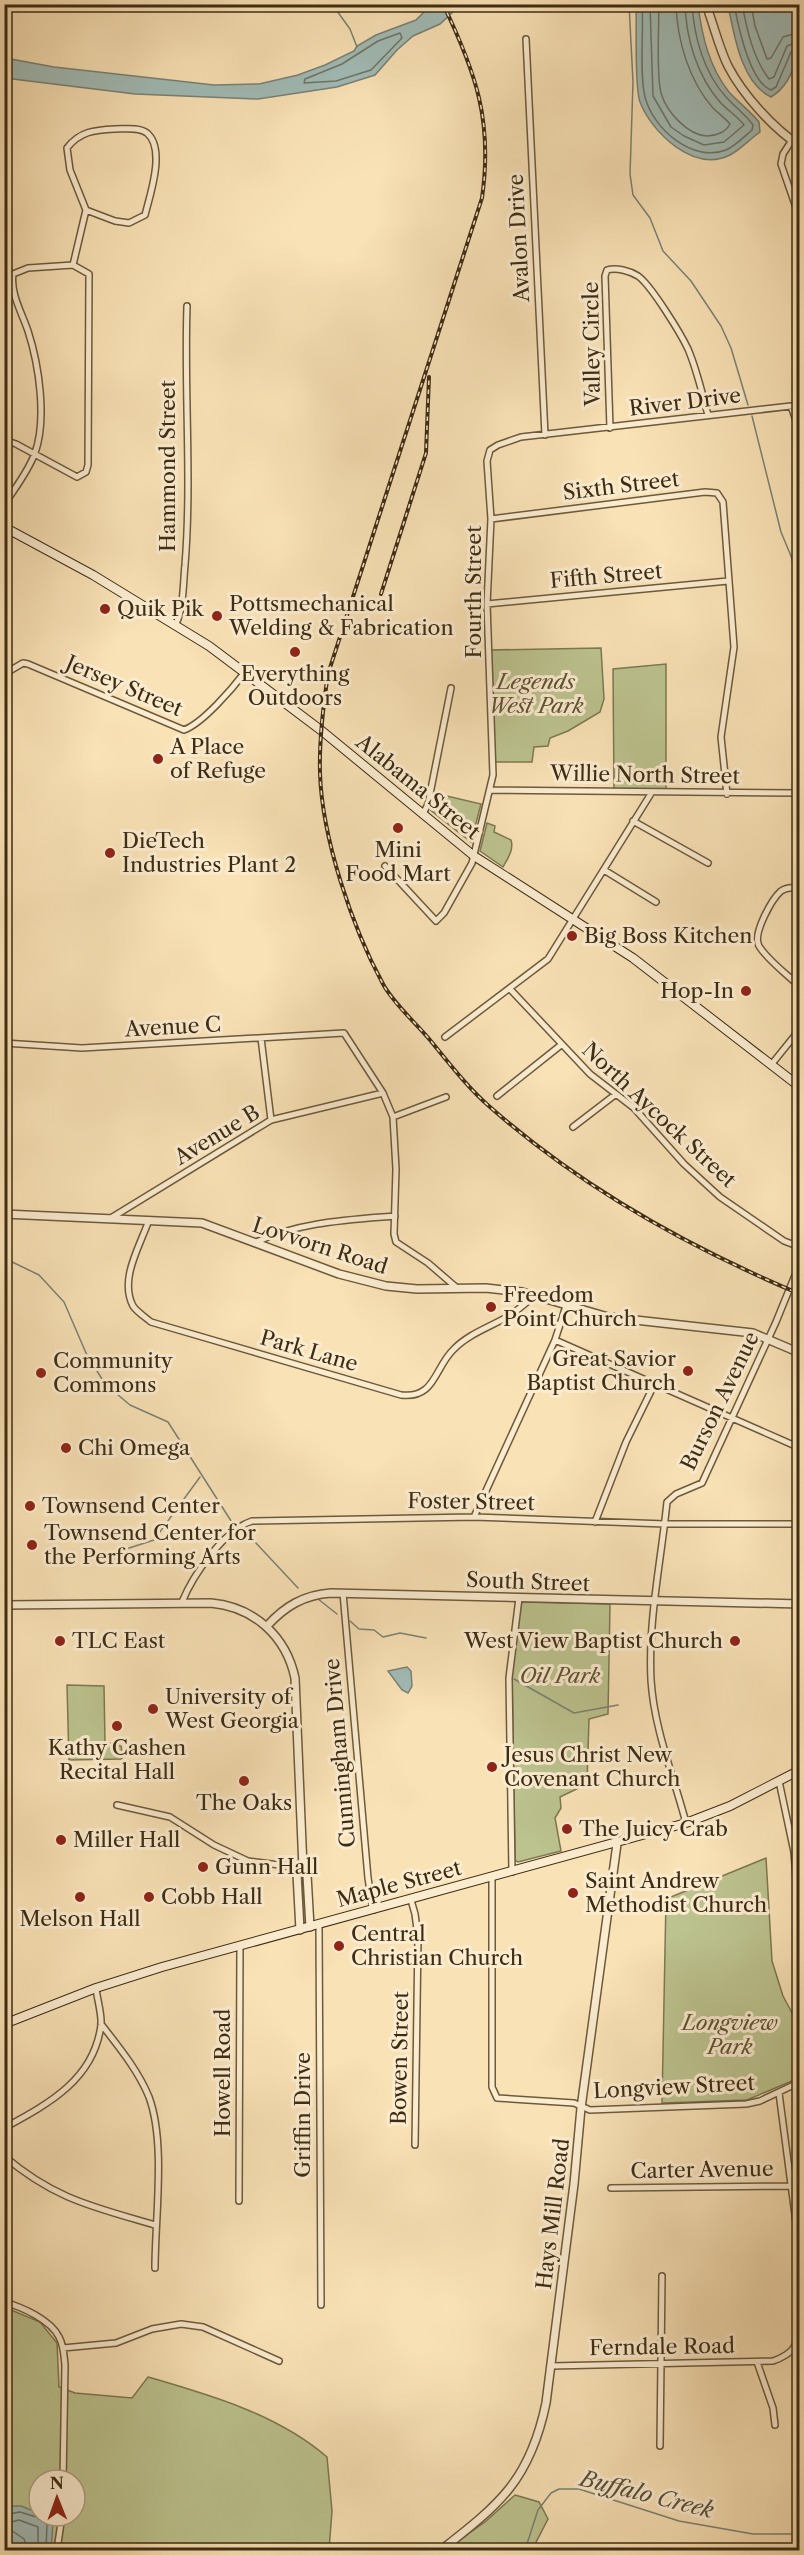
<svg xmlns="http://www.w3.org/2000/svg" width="804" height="2555" font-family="'Libre Caslon Text',serif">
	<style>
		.green { fill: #bcc38f; stroke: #7c7852; stroke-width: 1.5; fill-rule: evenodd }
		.water { fill: #a1bcb7; stroke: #798276; stroke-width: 1.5 }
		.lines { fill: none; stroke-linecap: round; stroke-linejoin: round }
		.shore { stroke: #6f7466; stroke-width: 1.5 }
		.stream { stroke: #798276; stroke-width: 1.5 }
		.minor-casing { stroke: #6c5a3c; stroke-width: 8 }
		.tertiary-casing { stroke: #6c5a3c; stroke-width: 10 }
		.secondary-casing { stroke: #3d2c14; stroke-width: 10 }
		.minor { stroke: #fbecd0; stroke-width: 5 }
		.tertiary { stroke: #fbecd0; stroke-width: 7 }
		.secondary { stroke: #fbecd0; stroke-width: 8 }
		.rail-casing { stroke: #3d2c14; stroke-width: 4 }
		.rail { stroke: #fbecd0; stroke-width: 1.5; stroke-dasharray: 4.5; stroke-linecap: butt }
		.poi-dot { fill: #8f2418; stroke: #fbecd0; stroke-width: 2 }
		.labels { text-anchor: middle; stroke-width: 6; stroke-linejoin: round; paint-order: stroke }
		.street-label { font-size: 21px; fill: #3d2c14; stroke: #fbecd0 }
		.poi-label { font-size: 21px; fill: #3d2c14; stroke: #fbecd0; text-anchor: start }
		.park-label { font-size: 21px; font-style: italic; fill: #5d5233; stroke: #fbecd0 }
		.water-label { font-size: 22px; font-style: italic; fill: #56503d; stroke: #fbecd0 }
	</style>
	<rect width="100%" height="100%" fill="#f9e2b6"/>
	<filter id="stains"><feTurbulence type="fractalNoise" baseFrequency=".00333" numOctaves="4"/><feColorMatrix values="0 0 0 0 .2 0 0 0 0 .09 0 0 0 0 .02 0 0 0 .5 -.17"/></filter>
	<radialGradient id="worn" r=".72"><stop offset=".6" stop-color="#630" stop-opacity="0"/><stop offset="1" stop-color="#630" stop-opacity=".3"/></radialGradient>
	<path class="green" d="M601,648L604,699L600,712L568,731L550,738L548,746L534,747L532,762H493L489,650Z
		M666,664V793L614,791L613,669Z
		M434,793L481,804L471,842L429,809Z
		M487,823L495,826L494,832L511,840C514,850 508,858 503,867L480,851Z
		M524,1602L610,1604L608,1714L589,1719L587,1784L560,1797L561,1808L555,1818L561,1851L518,1862L515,1860L512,1673L521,1603Z
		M67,1685L104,1686L105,1742L121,1746L123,1757L121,1759L69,1760Z
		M766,1858L772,1961L783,1996L799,2026V2078L747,2100L662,2103L666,1899Z
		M4,2307L40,2322L57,2343L59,2387L75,2393L132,2398L148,2377C210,2395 277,2414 327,2457L332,2511L329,2550H5ZM39,2480H75V2516H39Z
		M515,2495L539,2502L548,2519L532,2550H445L485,2522Z"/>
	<path class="water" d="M432,4L458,5L456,9L440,24L413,36L397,50L375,75L337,87L258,99L135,94L5,78V58L54,67L214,85L259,84L298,75L325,65L354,51L357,46L376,35L416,20Z
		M636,5H698C702,36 709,67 729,92C738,102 750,111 759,122L760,132C750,139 740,150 730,155C694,173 652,133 640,102C634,85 637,26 636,5Z
		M728,5H799C800,35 801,79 771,97C741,83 734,34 728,5Z
		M407,1667L411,1671L412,1686L408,1693L402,1690L388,1671Z
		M10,2506H21L39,2513V2516L49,2517L53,2522L51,2550H19L5,2540V2511Z"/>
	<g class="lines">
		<path class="shore" d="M642,4C644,32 639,72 645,97C653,129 693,163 726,150C735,146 745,136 752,130L753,125C745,114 735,107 726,97C704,73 694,37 692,4
			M650,4L653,96L671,127L684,136L704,145L724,142L744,125C737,116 727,110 720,102C697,76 686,38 685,4
			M659,4C659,28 656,72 661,93C666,111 687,135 707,136C716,136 726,132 730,124C725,118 718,113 713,108C689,81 677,40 676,4
			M734,4C738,25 749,82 771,90L776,87L791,52L800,49
			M742,4C747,30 753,58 769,79L774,77L787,46L800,41
			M751,4L755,26L767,59L771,58L783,37L800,32
			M400,33L402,38L371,70L336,81L304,83L305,79L342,64L378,41Z
			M4,2515L20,2512L43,2519L47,2525L46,2550
			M28,2550L24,2539L8,2528V2523L19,2520L38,2527V2550"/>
		<path class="stream" d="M332,4L350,29L357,47
			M629,4L633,82L630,174L633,195L650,218L663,251L691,281L721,326L731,348L748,405
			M752,416L781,532L791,556L800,588
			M4,1258L39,1275L64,1302L86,1353L105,1384L130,1405L168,1422L233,1524
			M239,1531L255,1542L298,1588
			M113,1560L123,1550L154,1540L200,1477
			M318,1599L337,1614
			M350,1621L359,1629L374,1630L383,1637L400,1633L426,1638
			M514,1679L574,1713L618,1705
			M525,2550L538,2510L551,2493L559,2489H579L679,2521L753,2534H800"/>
		<g class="minor-casing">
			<path id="minor" d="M526,39L545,435
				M115,129C125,129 139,127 147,133C166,149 150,195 145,215L129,223L115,221L86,210L70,170L67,148C80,131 95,130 115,129Z
				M792,140L783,154L781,164L800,219
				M73,265L86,210
				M791,406L800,432
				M610,428L605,276L607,270C616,267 630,271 638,276C651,285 681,334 688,349C697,370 702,393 708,415
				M4,440L16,444L77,477L86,472L88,465L89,274L73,265L28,268L13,274
				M4,505C15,488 28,472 35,453C47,419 39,365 28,331C22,313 10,293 13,274
				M491,519L705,492L717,493L723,502L734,647L721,737L727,794
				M487,604L728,581
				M176,624C184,606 183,584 185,565C192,479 184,392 187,306
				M6,673L23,663L28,664L184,730C203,723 233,688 245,672
				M490,790L800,793
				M423,814L428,804L451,688
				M633,821L708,863
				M385,866L436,921L444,913L472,863L493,775L487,604L491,519L487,461L490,450L498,445L521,437L800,405
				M604,870L656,902
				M800,889C793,887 787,887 781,891C772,899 752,934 759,946C768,961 787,974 800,987
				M791,978L800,976
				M510,989L590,1074L634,1108L684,1164L720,1197L784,1241L800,1247
				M445,1037L548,959L652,792
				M261,1038L271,1120
				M4,1043L82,1048L344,1033L383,1093L393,1117L396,1169L394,1234L396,1242L428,1263L457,1288
				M771,1065L800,1029
				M497,1096L561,1045
				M393,1117L446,1097
				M573,1127L616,1094
				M111,1218L271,1120L383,1093
				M149,1220C140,1246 119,1279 133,1306C137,1312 145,1317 151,1322L401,1395C435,1399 434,1369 453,1350C468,1334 490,1327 509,1316C518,1310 526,1303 534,1296
				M254,1243C299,1222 346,1220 395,1216
				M555,1340L800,1448
				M474,1517L555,1340L566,1306
				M595,1522L626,1442L654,1385
				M343,1593L368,1878L373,1910
				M182,1602C193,1575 224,1530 252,1521L474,1517L665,1524H800
				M779,1781L794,1852L800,1927
				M117,1805L170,1817L214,1845L248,1861L303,1868
				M686,1823C674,1777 654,1729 651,1680C648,1620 661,1562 667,1502L676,1494L702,1483L776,1322L800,1263
				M512,1872L509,1678L519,1598
				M492,1877V2087L497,2098L574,2103L590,2110L746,2104L760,2101L800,2082
				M411,1900L415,1914L418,1937L415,2145
				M319,1925L321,2305
				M101,2024C118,2046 138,2070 149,2097C166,2143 155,2218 155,2268
				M779,2093L800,2253
				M4,2128C48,2104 94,2080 101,2025C102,2014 97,1999 96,1988
				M4,2156C54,2199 94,2207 155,2225
				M611,2188L793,2186
				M239,2201L240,1946
				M4,2302C22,2307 51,2320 59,2337C64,2346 64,2356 65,2365L63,2480
				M63,2348L116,2343L152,2329L181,2324L203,2327L279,2361
				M757,2362L773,2408L775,2425
				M551,2366L773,2361C793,2354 798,2346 800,2325
				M660,2446L662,2276
				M57,2550L62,2516"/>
		</g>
		<g class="tertiary-casing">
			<path id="tertiary" d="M708,4L709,13C715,30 720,50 728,66C743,95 773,128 800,146
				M4,1214L202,1223L339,1274L386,1286L417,1289L486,1288L522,1292L608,1317L753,1333L800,1353
				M4,1605L211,1603C254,1607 286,1636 295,1678L303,1868L307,1875L310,1927
				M267,1626C285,1606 304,1595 331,1593L800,1604
				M300,1930L297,1874L303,1868
				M441,2550C500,2504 530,2480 546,2403L574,2184L581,2108L617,1844"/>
		</g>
		<g class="secondary-casing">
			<path id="secondary" d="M4,527L93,575L209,646L322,731L474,856L633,958L800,1087
				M4,2024L96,1988L162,1967L686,1823L730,1806L800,1770"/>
		</g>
		<use href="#minor" class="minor"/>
		<use href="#tertiary" class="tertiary"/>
		<use href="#secondary" class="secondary"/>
		<g class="rail-casing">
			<path id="rail" d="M443,4C476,73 493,121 482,198L328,674C323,707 319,739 320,773C322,838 352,927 383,984C394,1004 415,1022 430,1040C449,1063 468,1088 490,1107C582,1188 688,1247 800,1294
				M381,594L426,453L429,377"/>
		</g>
		<use href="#rail" class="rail"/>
	</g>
	<g class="poi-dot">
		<circle cx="105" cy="609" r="6"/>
		<circle cx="217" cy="616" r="6"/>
		<circle cx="295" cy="652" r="6"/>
		<circle cx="158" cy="759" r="6"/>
		<circle cx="398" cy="828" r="6"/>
		<circle cx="110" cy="853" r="6"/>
		<circle cx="572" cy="936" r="6"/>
		<circle cx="746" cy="991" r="6"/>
		<circle cx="491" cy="1307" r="6"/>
		<circle cx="688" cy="1371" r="6"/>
		<circle cx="41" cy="1373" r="6"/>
		<circle cx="66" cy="1448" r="6"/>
		<circle cx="30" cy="1506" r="6"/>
		<circle cx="32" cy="1545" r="6"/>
		<circle cx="60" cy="1641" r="6"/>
		<circle cx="735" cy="1641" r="6"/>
		<circle cx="153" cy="1709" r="6"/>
		<circle cx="117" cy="1726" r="6"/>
		<circle cx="492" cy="1767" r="6"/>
		<circle cx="244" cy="1781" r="6"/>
		<circle cx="567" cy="1829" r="6"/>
		<circle cx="61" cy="1840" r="6"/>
		<circle cx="203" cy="1867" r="6"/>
		<circle cx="573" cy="1893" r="6"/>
		<circle cx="80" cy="1897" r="6"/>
		<circle cx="149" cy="1897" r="6"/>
		<circle cx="339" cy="1946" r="6"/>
	</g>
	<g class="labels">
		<g class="street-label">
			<text transform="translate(519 238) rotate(-93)" y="7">Avalon Drive</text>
			<text transform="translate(592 344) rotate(-91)" y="7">Valley Circle</text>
			<text transform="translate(685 402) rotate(-7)" y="7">River Drive</text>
			<text transform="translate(168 466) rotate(-90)" y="7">Hammond Street</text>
			<text transform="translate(621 486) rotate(-7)" y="7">Sixth Street</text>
			<text transform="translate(606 576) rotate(-5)" y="7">Fifth Street</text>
			<text transform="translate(474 592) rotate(-90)" y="7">Fourth Street</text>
			<text transform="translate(124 686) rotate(23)" y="7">Jersey Street</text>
			<text transform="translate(645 775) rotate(1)" y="7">Willie North Street</text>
			<text transform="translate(418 787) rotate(39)" y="7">Alabama Street</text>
			<text transform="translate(173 1027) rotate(-3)" y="7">Avenue C</text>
			<text transform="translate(659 1115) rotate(43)" y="7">North Aycock Street</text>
			<text transform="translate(217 1135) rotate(-31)" y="7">Avenue B</text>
			<text transform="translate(320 1246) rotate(18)" y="7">Lovvorn Road</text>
			<text transform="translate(309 1351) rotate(16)" y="7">Park Lane</text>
			<text transform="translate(720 1401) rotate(-64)" y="7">Burson Avenue</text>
			<text transform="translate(471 1502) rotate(1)" y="7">Foster Street</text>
			<text transform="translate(528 1582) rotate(2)" y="7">South Street</text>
			<text transform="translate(340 1753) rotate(-95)" y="7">Cunningham Drive</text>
			<text transform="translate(399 1884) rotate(-15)" y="7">Maple Street</text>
			<text transform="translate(400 2058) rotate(-89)" y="7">Bowen Street</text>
			<text transform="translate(223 2073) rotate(-90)" y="7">Howell Road</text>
			<text transform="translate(674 2087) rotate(-3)" y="7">Longview Street</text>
			<text transform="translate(303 2115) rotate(-90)" y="7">Griffin Drive</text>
			<text transform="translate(702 2170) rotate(-1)" y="7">Carter Avenue</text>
			<text transform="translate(553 2214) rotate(-83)" y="7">Hays Mill Road</text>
			<text transform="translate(662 2347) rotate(-1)" y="7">Ferndale Road</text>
		</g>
		<g class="poi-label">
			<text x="229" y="611">Pottsmechanical<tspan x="229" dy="24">Welding &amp; Fabrication</tspan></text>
			<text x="117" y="616">Quik Pik</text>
			<text x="295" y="681" text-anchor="middle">Everything<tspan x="295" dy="24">Outdoors</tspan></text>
			<text x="170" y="754">A Place<tspan x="170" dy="24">of Refuge</tspan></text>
			<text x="122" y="848">DieTech<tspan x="122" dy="24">Industries Plant 2</tspan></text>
			<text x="398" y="857" text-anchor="middle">Mini<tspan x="398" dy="24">Food Mart</tspan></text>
			<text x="584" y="943">Big Boss Kitchen</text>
			<text x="734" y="998" text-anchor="end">Hop-In</text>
			<text x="503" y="1302">Freedom<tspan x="503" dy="24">Point Church</tspan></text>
			<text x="676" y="1366" text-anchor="end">Great Savior<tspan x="676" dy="24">Baptist Church</tspan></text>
			<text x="53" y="1368">Community<tspan x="53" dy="24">Commons</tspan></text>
			<text x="78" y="1455">Chi Omega</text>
			<text x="42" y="1513">Townsend Center</text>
			<text x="44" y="1540">Townsend Center for<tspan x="44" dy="24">the Performing Arts</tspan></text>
			<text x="72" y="1648">TLC East</text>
			<text x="723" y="1648" text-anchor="end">West View Baptist Church</text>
			<text x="165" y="1704">University of<tspan x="165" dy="24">West Georgia</tspan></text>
			<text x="117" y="1755" text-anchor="middle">Kathy Cashen<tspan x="117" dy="24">Recital Hall</tspan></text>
			<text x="504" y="1762">Jesus Christ New<tspan x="504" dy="24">Covenant Church</tspan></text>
			<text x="244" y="1810" text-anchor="middle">The Oaks</text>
			<text x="579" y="1836">The Juicy Crab</text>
			<text x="73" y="1847">Miller Hall</text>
			<text x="215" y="1874">Gunn Hall</text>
			<text x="585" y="1888">Saint Andrew<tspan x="585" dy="24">Methodist Church</tspan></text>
			<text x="161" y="1904">Cobb Hall</text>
			<text x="80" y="1926" text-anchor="middle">Melson Hall</text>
			<text x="351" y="1941">Central<tspan x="351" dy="24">Christian Church</tspan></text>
		</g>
		<g class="park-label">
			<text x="536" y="689">Legends<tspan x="536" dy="24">West Park</tspan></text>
			<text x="560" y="1683">Oil Park</text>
			<text x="730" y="2030">Longview<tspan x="730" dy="24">Park</tspan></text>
		</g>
		<g class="water-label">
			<text transform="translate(647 2494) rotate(14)" y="8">Buffalo Creek</text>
		</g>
	</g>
	<rect width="804" height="2555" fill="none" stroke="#f9e2b6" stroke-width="24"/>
	<rect x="6" y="6" width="792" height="2543" fill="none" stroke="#3d2c14" stroke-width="3"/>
	<rect x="12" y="12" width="780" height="2531" fill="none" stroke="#3d2c14" stroke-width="1.5"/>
	<g transform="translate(57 2498) rotate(359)"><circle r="28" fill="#fbecd0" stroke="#af9f85" stroke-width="1.5"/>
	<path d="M0-4.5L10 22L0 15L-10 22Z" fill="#8f2418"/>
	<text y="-9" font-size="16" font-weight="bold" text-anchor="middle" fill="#3d2c14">N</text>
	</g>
	<rect width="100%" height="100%" filter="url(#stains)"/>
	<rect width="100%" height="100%" fill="url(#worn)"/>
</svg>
